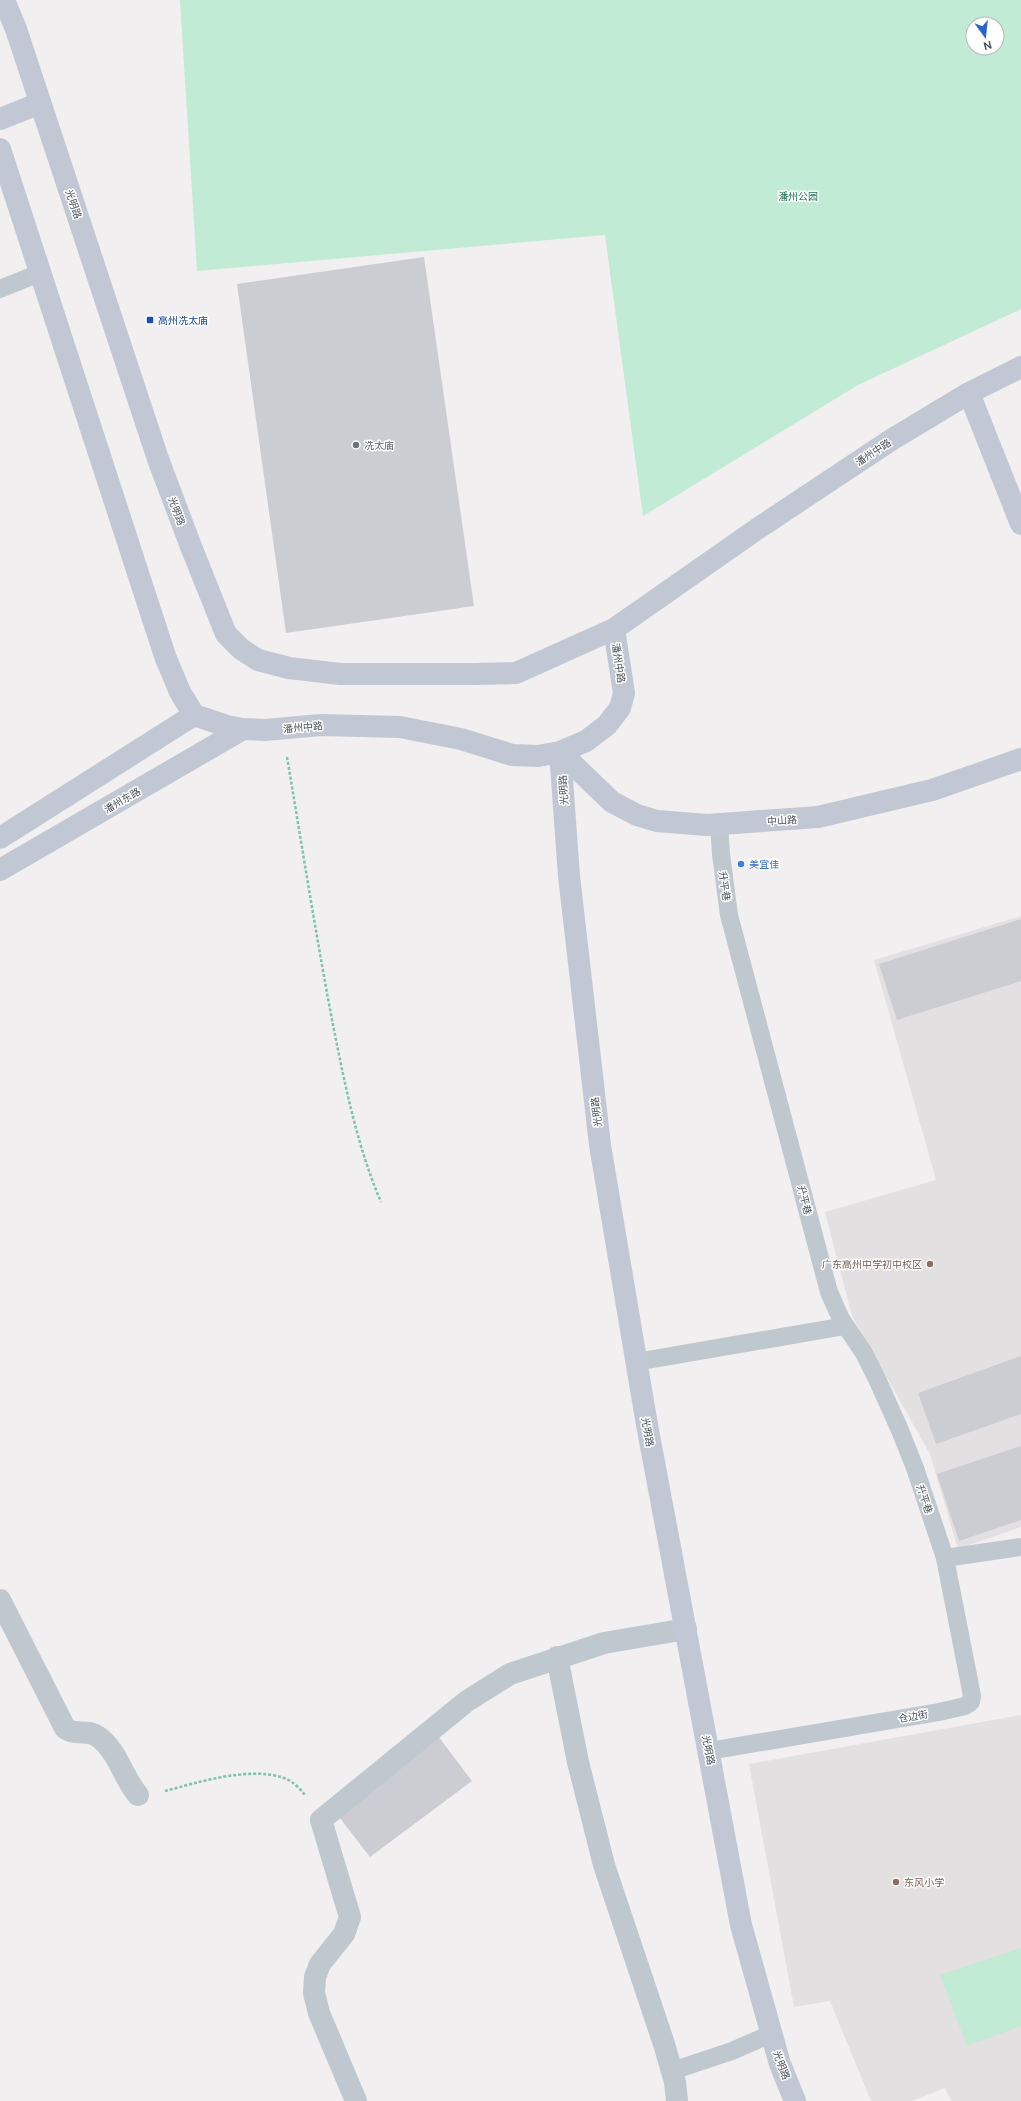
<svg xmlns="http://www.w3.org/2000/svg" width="1021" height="2101" font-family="'DM Sans','Noto Sans SC',sans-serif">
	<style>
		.education { fill: #e2e0e0 }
		.green { fill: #c1ebd4; fill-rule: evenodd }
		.building { fill: #cccdd3 }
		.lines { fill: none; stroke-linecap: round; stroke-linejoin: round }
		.path { stroke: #7cc5a7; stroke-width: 2.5; stroke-dasharray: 3 2; stroke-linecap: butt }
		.lane { stroke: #c0c8cf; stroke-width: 18 }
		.street { stroke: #c0c8cf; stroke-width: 22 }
		.secondary { stroke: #c1c8d4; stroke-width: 22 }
		.transit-dot { fill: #1a4fb4; stroke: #fff; stroke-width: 1.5 }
		.worship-dot { fill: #6b7280; stroke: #fff; stroke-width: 1.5 }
		.shop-dot { fill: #3f7fe0; stroke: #fff; stroke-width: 1.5 }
		.education-dot { fill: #8d6e63; stroke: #fff; stroke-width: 1.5 }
		.labels { text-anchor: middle; stroke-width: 3; stroke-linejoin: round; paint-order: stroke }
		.park-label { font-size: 10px; fill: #1f7551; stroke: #fff }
		.street-label { font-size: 10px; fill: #48505a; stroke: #fff }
		.transit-label { font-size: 10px; fill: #164399; stroke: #fff; text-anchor: start }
		.worship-label { font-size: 10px; fill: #5b616d; stroke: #fff; text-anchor: start }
		.shop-label { font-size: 10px; fill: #366cbe; stroke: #fff; text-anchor: start }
		.education-label { font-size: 10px; fill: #785e54; stroke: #fff; text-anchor: end }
	</style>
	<rect width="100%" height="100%" fill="#f1efef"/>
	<path class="education" d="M1021,916V1527L958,1549L930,1454L852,1316L825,1212L936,1180L874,960Z
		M1021,1715V2101H951L945,2088L912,2101H871L830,2001L794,2007L749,1764Z"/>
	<path class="green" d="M180,0H1021V309L858,385L643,516L605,235L197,271ZM973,24H997V48H973Z
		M1021,1948V2026L967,2046L940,1975Z"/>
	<path class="building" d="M424,257L474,606L286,633L237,284Z
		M1021,919V981L897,1020L879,964Z
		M1021,1356V1414L936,1444L918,1393Z
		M1021,1446V1520L959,1541L937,1474Z
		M438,1736L472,1781L370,1857L336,1813Z"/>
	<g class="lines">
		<path class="path" d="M287,757C302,846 316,936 333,1025C345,1085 357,1146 381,1202
			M165,1791C199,1782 250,1766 284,1778C293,1781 300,1789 305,1795"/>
		<path class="lane" d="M0,289L40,273
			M636,1362L845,1326
			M945,1558L1021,1547
			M709,1751L939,1712L965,1706L971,1702L972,1696L945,1558L915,1468L899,1428L877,1379L864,1353L841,1319L829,1292L729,915L721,854L719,824
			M672,2071L732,2051L771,2034"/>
		<path class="street" d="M0,1600L65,1728C75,1736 88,1729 97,1736C118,1750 123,1778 138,1795
			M557,1657L578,1762L604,1865L664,2044L675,2082L677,2101
			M356,2101L319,2013L314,1993L315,1977L320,1964L344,1934L350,1917L321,1820L467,1701L510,1674L604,1643L686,1629"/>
		<path class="secondary" d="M4,0L16,29L158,459L190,544L226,634L241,649L258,660L289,668L340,674H473L516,673L614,629L760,527L891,440L969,393L1021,367
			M0,119L40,103
			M0,149L165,656L180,692L194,715
			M969,393L1021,524
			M194,715L227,726L243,729L265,730L321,725L400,727L461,739L512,755L538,756L560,752L586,741L607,725L620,708L624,693L614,629
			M560,752L569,876L600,1145L647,1425L741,1925L780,2064L795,2101
			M560,752L612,802L637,815L657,821L707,825L818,817L932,790L1021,759
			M0,838L194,715
			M0,870L243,729"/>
	</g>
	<rect class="transit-dot" x="146" y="316" width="8" height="8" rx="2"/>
	<circle class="worship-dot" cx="356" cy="445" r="4"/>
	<circle class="shop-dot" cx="741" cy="864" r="4"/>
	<g class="education-dot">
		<circle cx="930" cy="1264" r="4"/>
		<circle cx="896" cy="1882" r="4"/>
	</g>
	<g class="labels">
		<g class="park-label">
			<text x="798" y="200">潘州公园</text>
		</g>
		<g class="street-label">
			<text transform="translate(74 204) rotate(71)" y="4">光明路</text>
			<text transform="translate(873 452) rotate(-33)" y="4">潘州中路</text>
			<text transform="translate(177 511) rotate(69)" y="4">光明路</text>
			<text transform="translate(619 663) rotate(81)" y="4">潘州中路</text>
			<text transform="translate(303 727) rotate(-5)" y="4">潘州中路</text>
			<text transform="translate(563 790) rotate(-94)" y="4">光明路</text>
			<text transform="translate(122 800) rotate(-30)" y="4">潘州东路</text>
			<text transform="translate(782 820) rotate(-4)" y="4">中山路</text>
			<text transform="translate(725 886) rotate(82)" y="4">升平巷</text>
			<text transform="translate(596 1112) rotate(-97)" y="4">光明路</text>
			<text transform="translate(805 1200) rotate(76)" y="4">升平巷</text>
			<text transform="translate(648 1432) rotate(80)" y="4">光明路</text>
			<text transform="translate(925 1499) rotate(72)" y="4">升平巷</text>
			<text transform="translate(913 1716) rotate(-10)" y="4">仓边街</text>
			<text transform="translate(709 1750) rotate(79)" y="4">光明路</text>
			<text transform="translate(782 2065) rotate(70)" y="4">光明路</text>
		</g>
		<g class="transit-label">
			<text x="158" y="324">高州冼太庙</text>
		</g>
		<g class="worship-label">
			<text x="364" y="449">冼太庙</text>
		</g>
		<g class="shop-label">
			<text x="749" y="868">美宜佳</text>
		</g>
		<g class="education-label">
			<text x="922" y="1268">广东高州中学初中校区</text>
			<text x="904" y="1886" text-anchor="start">东风小学</text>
		</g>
	</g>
	<g transform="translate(985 36) rotate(165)"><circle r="19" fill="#ffffff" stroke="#b6b9bd"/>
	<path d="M0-3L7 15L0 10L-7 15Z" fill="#2965d0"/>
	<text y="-6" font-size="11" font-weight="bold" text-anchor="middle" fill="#48505a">N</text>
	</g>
</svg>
